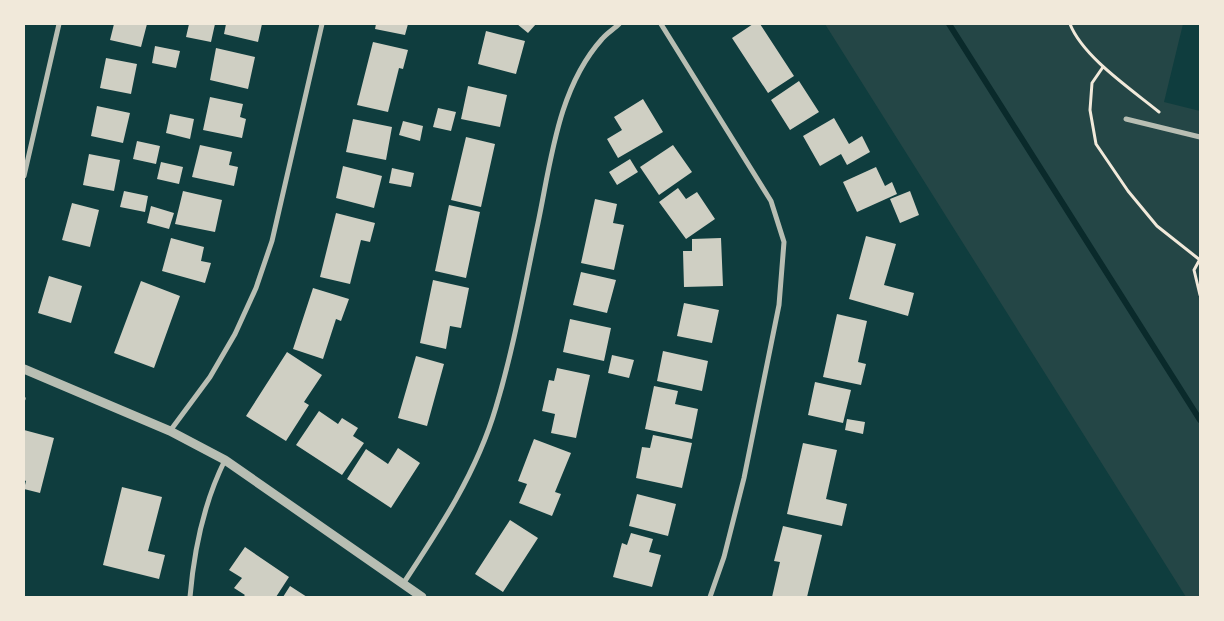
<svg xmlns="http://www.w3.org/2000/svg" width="1224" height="621" font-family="'Nunito Sans',sans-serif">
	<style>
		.green { fill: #244646 }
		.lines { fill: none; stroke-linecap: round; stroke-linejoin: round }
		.stream { stroke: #0a2a2b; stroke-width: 6 }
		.building { fill: #cfcfc3 }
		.path { stroke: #f1e9da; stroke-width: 3 }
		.minor { stroke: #b8beb3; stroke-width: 5 }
		.tertiary { stroke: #b8beb3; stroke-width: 9 }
	</style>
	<rect width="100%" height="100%" fill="#0f3d3e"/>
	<path class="green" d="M825,24H1183L1164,102L1200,111V597H1186Z"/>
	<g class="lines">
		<path class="stream" d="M949,24L1200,420"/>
	</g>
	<path class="building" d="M114,24H147L141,47L110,40Z
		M189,24H215L211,42L186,37Z
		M226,24H262L258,42L224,34Z
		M376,24H408L405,35L375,29Z
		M517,24H536L528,33Z
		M753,24H760L794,76L768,93L732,38Z
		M486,31L525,41L516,74L478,64Z
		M373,42L408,50L403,69L399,68L388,112L357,105Z
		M155,46L180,51L176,68L152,63Z
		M216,48L255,57L248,89L210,80Z
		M106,58L137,64L131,94L100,88Z
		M799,81L819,112L790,130L771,100Z
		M468,86L507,95L500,127L461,119Z
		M210,97L243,104L240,117L246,119L242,138L203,130Z
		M643,99L663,132L618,158L607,139L622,130L614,117Z
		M97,106L130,113L123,143L91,136Z
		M438,108L456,112L451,131L433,127Z
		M170,114L194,119L190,139L166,133Z
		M834,118L849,144L862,136L870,152L847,165L841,154L820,166L803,136Z
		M353,119L392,127L386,160L346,152Z
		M403,121L423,126L420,141L399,135Z
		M466,137L495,144L481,207L451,200Z
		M137,141L160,146L156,164L133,159Z
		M200,145L232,152L229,165L238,167L234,186L192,177Z
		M673,145L692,172L659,195L640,167Z
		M89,154L120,160L114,191L83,185Z
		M630,159L638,172L617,185L609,172Z
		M161,162L183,167L179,184L157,179Z
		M343,166L382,176L374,208L336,198Z
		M876,167L885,186L892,182L897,194L857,212L843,182Z
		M392,168L414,173L411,187L389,183Z
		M678,188L686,199L697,192L715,219L686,239L659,202Z
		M124,191L148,196L145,212L120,207Z
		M183,191L222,200L215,232L175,224Z
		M910,191L919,215L900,223L890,199Z
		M595,199L617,204L613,223L624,225L614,270L581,263Z
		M72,203L99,210L90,247L62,240Z
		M449,205L480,212L466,278L435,271Z
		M151,206L174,213L169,229L147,223Z
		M336,213L375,223L370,242L361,240L350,284L320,277Z
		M866,236L896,244L884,285L914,293L908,316L849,299Z
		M171,238L204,247L201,261L211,263L205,283L162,271Z
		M721,238L723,286L684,287L683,251H692V239Z
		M581,272L616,280L607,313L573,305Z
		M49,276L82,286L71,323L38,313Z
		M433,280L469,288L461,328L450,326L446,349L420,343Z
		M141,281L180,296L154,368L114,353Z
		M313,288L349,299L341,321L336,319L323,359L293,349Z
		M684,303L719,310L712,343L677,336Z
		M837,314L867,321L858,362L866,364L861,385L823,377Z
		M570,319L611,328L604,361L563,352Z
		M663,351L708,361L702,391L657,381Z
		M287,352L322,375L304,402L309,405L286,441L246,416Z
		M612,355L634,360L629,378L608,373Z
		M416,356L444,364L427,426L398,418Z
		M557,368L590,375L576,438L551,433L555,414L542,411L549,380L554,381Z
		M815,382L851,390L843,423L808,415Z
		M654,386L678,391L675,404L698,409L692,439L645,429Z
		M319,411L338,424L342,418L358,428L353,436L364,443L342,475L296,445Z
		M847,419L865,422L863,434L845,430Z
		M24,430L54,438L40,493L24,489L26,481L24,480Z
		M653,435L692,443L682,488L636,478L642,447L650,448Z
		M534,439L571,453L555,492L561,494L552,516L519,503L527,484L518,481Z
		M803,443L837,450L826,499L847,504L842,526L787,514Z
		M398,448L420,463L391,508L347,479L366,449L388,464Z
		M122,487L162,497L148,551L165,555L159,579L103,565Z
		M637,494L676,504L668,536L629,526Z
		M510,520L538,538L503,592L475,574Z
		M783,526L822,535L807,597H772L780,562L774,561Z
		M631,533L653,539L649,552L661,555L652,587L613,577L622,543L627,545Z
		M245,547L289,577L276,597H243L245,595L234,588L242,578L229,570Z
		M290,586L307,597H283Z"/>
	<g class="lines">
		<path class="path" d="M1070,24C1083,57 1131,89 1159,112
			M1103,67L1092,83L1090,110L1096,144L1128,191L1157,226L1200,260
			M1200,259L1194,270L1200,295
			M24,398V399"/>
		<path class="minor" d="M661,24L771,201L784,242L779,305L744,478L724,557L710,597
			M1126,119L1200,137
			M24,176L59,24
			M170,431L210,377L235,334L256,288L272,241L322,24
			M403,584C440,528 477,472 496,407C514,347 525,284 538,223C551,161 558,88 602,39C607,33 614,29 619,24
			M190,597C194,550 204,502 225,460"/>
		<path class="tertiary" d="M24,369L170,431L225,460L422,597"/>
	</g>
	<rect width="1224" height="621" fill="none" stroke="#f1e9da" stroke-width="50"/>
</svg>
